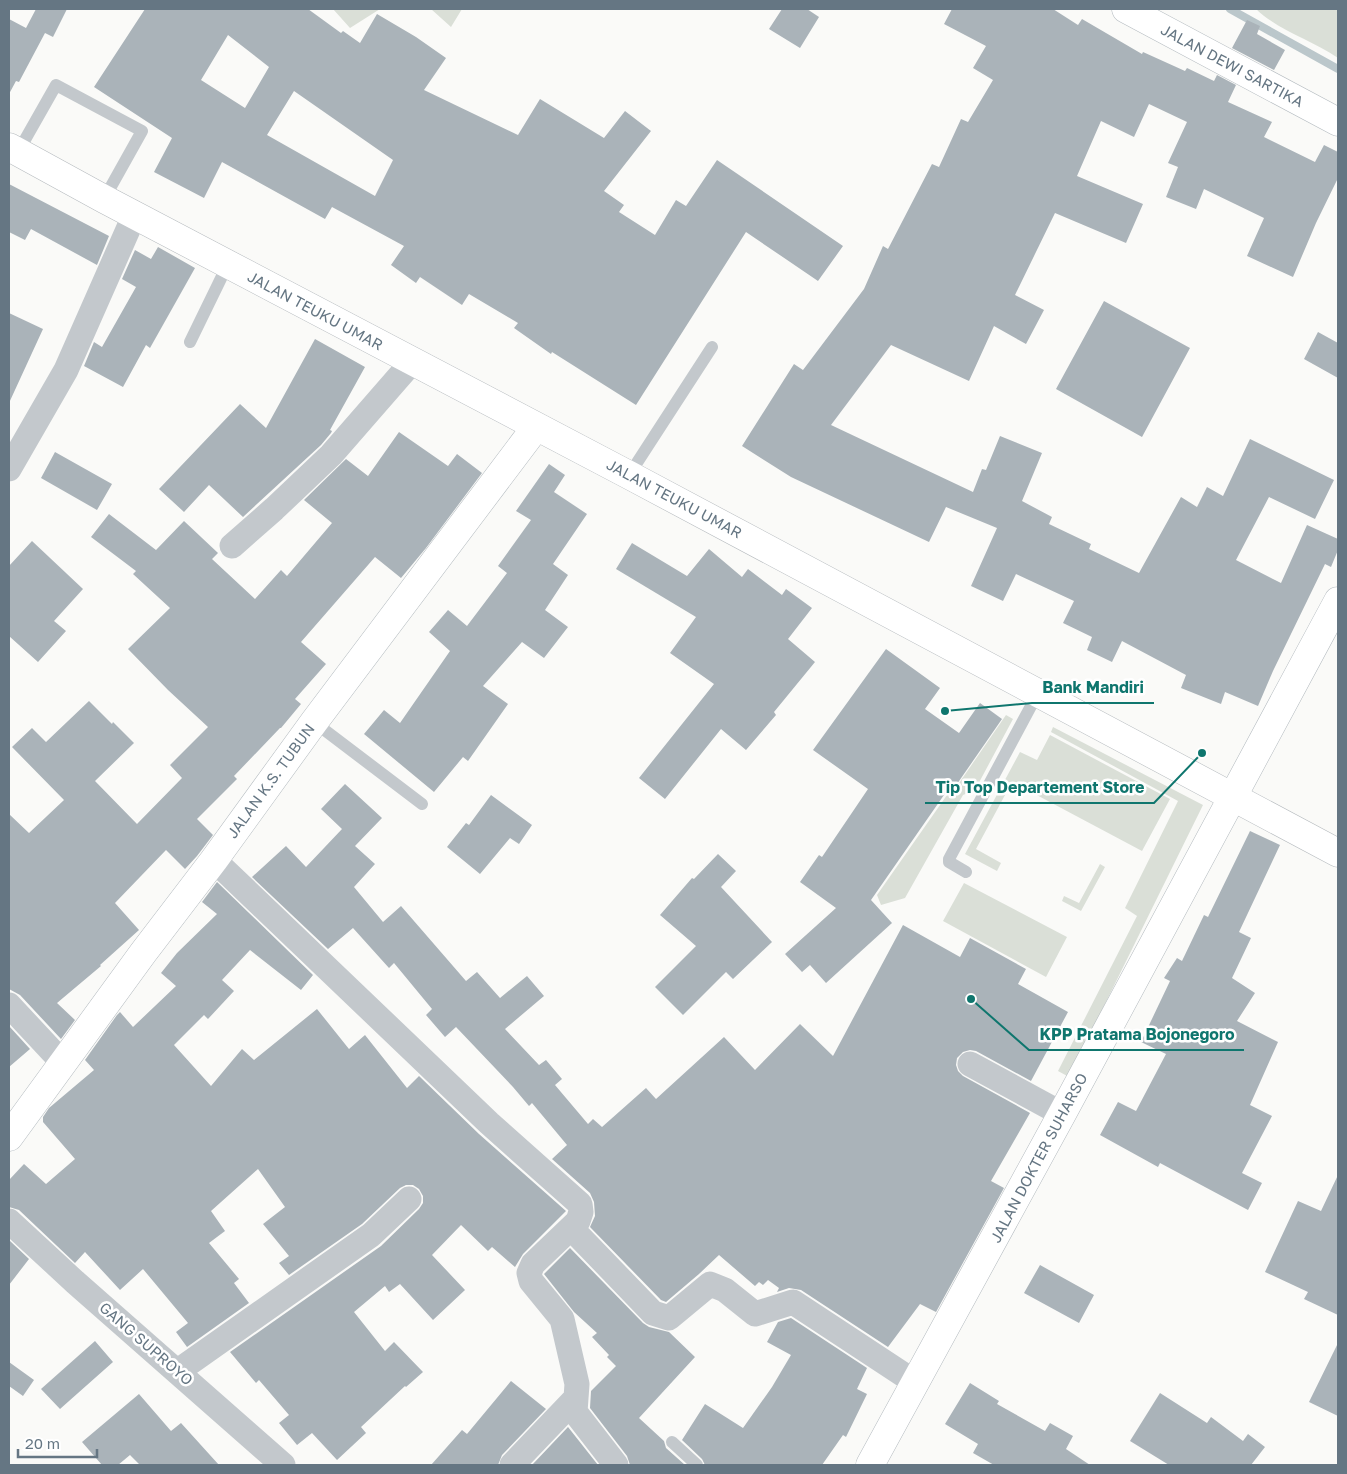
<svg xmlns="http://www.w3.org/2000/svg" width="1347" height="1474" font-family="'Golos Text',sans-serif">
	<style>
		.green { fill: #dadfd7 }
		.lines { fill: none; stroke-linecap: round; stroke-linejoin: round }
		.stream { stroke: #bbc7cb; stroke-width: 8 }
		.building { fill: #aab3b9; fill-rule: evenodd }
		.secondary-casing { stroke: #b3babf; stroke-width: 29 }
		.primary-casing { stroke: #b5babe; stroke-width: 29 }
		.lane { stroke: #c3c8cc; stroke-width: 12 }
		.street { stroke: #c3c8cc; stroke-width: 25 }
		.secondary { stroke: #fff; stroke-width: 28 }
		.primary { stroke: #fff; stroke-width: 28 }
		.labels { text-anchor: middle; stroke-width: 5; stroke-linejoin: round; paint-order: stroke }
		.street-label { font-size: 15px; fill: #657683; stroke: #fff }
		.leader { fill: none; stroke: #0f766e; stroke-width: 2 }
		.callout-dot { fill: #0f766e; stroke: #fff; stroke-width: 2 }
		.callout-label { font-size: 16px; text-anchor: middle; font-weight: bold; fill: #0f766e; stroke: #fff; stroke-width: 5; stroke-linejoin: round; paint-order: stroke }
	</style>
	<rect width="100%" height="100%" fill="#fafaf8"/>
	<path class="green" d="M333,9H380L350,28Z
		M431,9H462L451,27Z
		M1256,9H1338V58C1312,40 1279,31 1256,9Z
		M1006,715L1013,719L975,790L963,795L905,898L881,905L877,895L954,785L957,786Z
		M1053,727L1203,805L1069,1077L1058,1071L1137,916L1125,908L1178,801L1051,732Z
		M1050,735L1170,799L1142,851L1012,782L976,849L1001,863L997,871L965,854L1020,752L1037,760Z
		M1100,864L1105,867L1081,911L1062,901L1064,896L1079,903Z
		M964,883L1067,937L1046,977L943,921Z"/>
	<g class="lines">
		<path class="stream" d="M1230,9L1338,69"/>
	</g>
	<path class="building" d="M36,9H67L53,37L45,33L19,82L16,81L9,94V19L26,28Z
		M145,9H308L341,33L343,31L360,43L377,14L416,37L446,58L424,90L518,135L540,99L604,138L625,111L651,131L604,191L624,205L619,212L655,235L676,200L686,206L717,160L843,246L818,281L746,232L636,405L552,352L551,354L514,328L518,323L469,294L462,305L420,277L416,283L391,265L404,246L332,207L325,219L222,162L204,198L154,172L172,138L94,87ZM228,35L269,67L245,108L201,80ZM294,91L393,160L375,196L267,135Z
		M782,9H807L819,17L800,48L769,29Z
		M952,9H1053L1078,25L1082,19L1142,54L1143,52L1185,71L1187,68L1214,81L1217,75L1236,85L1228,102L1272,122L1264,137L1315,162L1324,145L1338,152V178L1316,223L1293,277L1247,256L1264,218L1204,189L1196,209L1166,197L1178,167L1168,163L1187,122L1149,104L1134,137L1101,121L1077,176L1143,204L1126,243L1055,213L1015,295L1044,310L1026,344L994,326L969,381L891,345L831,425L973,492L982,469L986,470L1000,436L1042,453L1022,501L1052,517L1049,524L1091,544L1089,549L1139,573L1181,497L1197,507L1207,487L1223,496L1250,439L1334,480L1315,519L1269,497L1236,560L1281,583L1307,525L1338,539V550L1331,567L1325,564L1273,671L1258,706L1225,692L1221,704L1181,688L1186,675L1122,641L1112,662L1087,650L1092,637L1063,623L1074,601L1016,574L1003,601L971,586L997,528L946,507L929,542L791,477L742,446L794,364L803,370L864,289L883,246L888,249L932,164L939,167L961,119L968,122L993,80L973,68L986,46L944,24Z
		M1247,20L1260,26L1257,34L1285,50L1274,70L1232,48Z
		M9,184L109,236L97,265L31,229L25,240L9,232Z
		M158,247L195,268L150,348L146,345L123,387L84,366L94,342L102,347L136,287L122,279L135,250L151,259Z
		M1104,301L1190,348L1142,437L1056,389Z
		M9,313L43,329L9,403Z
		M1318,332L1338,343V378L1304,359Z
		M315,339L365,367L330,430L332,431L331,433L321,445L243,517L209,485L184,512L159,489L240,404L266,428Z
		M399,432L448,466L457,454L482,473L426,548L401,578L375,557L301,642L326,664L295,699L301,704L281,728H280L234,776L237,779L197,819L213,835L197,856L185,869L166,850L115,903L139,930L100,965L101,966L57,1003L75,1020L61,1039L20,995L9,989V814L29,833L64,800L12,747L32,728L46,742L89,701L112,724L113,722L134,743L95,781L137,824L182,778L170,765L208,727L168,690L128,649L170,608L133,574L136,571L91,537L109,514L156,550L184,521L218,553L212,559L255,599L281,570L287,576L332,523L304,500L346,459L368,476Z
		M55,452L112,484L97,510L41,478Z
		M549,464L565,475L554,492L587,514L553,564L568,575L545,610L568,627L544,658L522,642L483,686L508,704L468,761L463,757L434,792L364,734L384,710L400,723L450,651L429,632L448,610L467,626L507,573L498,566L531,520L516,511Z
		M32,541L83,589L54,621L66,631L38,662L9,636V566Z
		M632,543L687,576L709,549L742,577L748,569L782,595L786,589L812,608L788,639L815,662L774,712L776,715L746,750L721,729L665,799L639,778L714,684L670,653L696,617L616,569Z
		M886,649L940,688L925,709L959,733L980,703L1002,719L957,784L953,782L871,900L892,923L826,983L810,965L802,972L785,954L836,908L800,882L819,855L822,857L868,789L813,750Z
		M345,784L382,818L355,846L375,864L354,887L383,922L401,906L466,981L477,972L500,998L527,976L544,996L505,1029L539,1065L546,1060L562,1079L555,1085L588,1124L593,1119L602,1127L646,1088L656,1099L724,1037L755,1070L800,1024L833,1056L903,925L960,957L970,938L1026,969L1018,984L1068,1012L1031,1081L976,1051L970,1050L963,1052L957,1058L956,1065L958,1071L963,1076L1030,1113L991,1181L1004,1188L936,1312L920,1304L888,1347L801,1290L789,1288L777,1292L779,1288L768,1280L763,1285L759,1282L755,1286L719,1255L699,1274L666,1302L661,1300L590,1227L595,1216L594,1202L590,1193L552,1159L567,1145L532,1103L529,1106L513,1087L456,1027L445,1037L426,1015L432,1009L394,963L389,968L353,928L328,949L252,877L286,846L306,867L342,829L321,809Z
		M491,795L532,825L519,844L510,838L480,874L447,847L466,823L469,825Z
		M1250,831L1280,845L1239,932L1251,938L1232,978L1255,993L1237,1021L1278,1042L1250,1105L1272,1116L1242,1173L1262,1183L1248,1210L1160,1163L1158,1167L1100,1135L1118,1102L1136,1111L1166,1054L1141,1042L1170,981L1164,978L1177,958L1182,961L1204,915L1208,917Z
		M718,854L736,871L721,887L772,942L733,979L726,972L683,1015L655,987L696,946L660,915L692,878L694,879Z
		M217,882L313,975L301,990L250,950L222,980L234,991L208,1019L204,1015L174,1045L211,1086L242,1049L254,1060L317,1009L349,1049L365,1035L407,1088L419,1076L479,1134L566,1211L523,1254L515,1267L492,1247L488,1251L461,1225L432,1255L465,1290L433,1320L400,1284L389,1292L385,1286L354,1312L385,1351L394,1342L423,1372L406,1387L405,1386L361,1427L366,1433L337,1460L312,1433L297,1445L279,1423L289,1415L259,1380L256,1383L230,1352L381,1246L419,1209L423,1203V1196L419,1189L413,1185H406L400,1188L362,1224L289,1275L279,1263L289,1256L263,1224L285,1207L258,1169L211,1211L225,1231L209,1243L239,1279L234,1283L249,1303L187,1347L176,1332L188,1323L143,1269L120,1290L85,1252L75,1263L19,1210L9,1207V1180L24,1164L46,1184L75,1159L43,1122V1117L49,1108L94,1070L85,1060L117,1015L120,1012L133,1027L176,986L161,973L177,953L217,914L202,902Z
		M9,1026L30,1049L9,1067Z
		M1338,1175V1315L1304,1299L1308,1292L1265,1272L1298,1201L1321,1211Z
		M9,1240L29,1259L9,1285Z
		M570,1248L643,1323L649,1327L669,1332L695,1357L639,1418L664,1441L666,1448L685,1465H630L627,1456L590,1408L591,1391L616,1366L607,1357L609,1355L592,1337L597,1333L574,1312L544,1274Z
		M1040,1265L1094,1295L1079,1323L1024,1293Z
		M791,1318L867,1368L857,1389L867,1394L846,1437L843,1435L822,1465H705L702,1459L682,1440L705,1404L743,1428L772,1387L791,1355L767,1342L778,1322Z
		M95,1341L113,1362L60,1409L41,1389Z
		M1338,1343V1416L1309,1402Z
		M9,1362L34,1380L23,1396L9,1386Z
		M511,1381L546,1409L502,1455L498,1465H431L462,1430L467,1434Z
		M970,1383L999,1401L997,1404L1045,1431L1050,1423L1073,1436L1066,1449L1090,1465H994L973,1453L978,1444L945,1424Z
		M1160,1393L1207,1423L1211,1417L1243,1441L1248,1434L1265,1447L1251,1465H1169L1130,1441Z
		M139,1394L171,1431L181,1423L219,1465H140L130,1455L118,1465H102L82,1442Z
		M568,1427L598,1465H532Z"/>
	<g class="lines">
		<g class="secondary-casing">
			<path id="secondary" d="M1126,9L1338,122
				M9,1137L143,953L214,860L314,722L536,427
				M870,1465L1062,1114L1338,601"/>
		</g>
		<g class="primary-casing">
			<path id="primary" d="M9,147L104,199L629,475L1338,853"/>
		</g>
		<path class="lane" d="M18,152L56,85L142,131L104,199
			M190,342L228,264
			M629,475L712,347
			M314,722L422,804
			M966,872L949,862V859L1038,693
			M672,1442L697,1465"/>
		<path class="street" d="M9,469L66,370L134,216
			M232,546L274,509L331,455L412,362
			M214,860L489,1123L580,1204L581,1212L578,1221L533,1264L529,1273L531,1281L562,1319L577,1384L575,1412L616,1465
			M9,1005L63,1063
			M970,1064L1062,1114
			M9,1221L75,1282L283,1465
			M571,1228L653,1313L669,1318L710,1284L725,1290L755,1314L793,1302L916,1383
			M178,1371L371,1235L409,1199
			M512,1465L576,1398"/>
		<use href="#secondary" class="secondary"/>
		<use href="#primary" class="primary"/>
	</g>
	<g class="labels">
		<g class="street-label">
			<text transform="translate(1232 66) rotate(28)" y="5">JALAN DEWI SARTIKA</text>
			<text transform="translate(315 311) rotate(28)" y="5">JALAN TEUKU UMAR</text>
			<text transform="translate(674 499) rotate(28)" y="5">JALAN TEUKU UMAR</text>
			<text transform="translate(271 781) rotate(-54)" y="5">JALAN K.S. TUBUN</text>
			<text transform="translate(1039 1158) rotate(-62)" y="5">JALAN DOKTER SUHARSO</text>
			<text transform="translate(146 1344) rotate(41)" y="5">GANG SUPROYO</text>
		</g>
	</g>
	<path class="leader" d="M945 711L1032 703H1154M1202 753L1154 803H925M971 999L1029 1050H1244"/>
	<g class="callout-dot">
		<circle cx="945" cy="711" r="5"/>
		<circle cx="1202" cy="753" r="5"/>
		<circle cx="971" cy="999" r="5"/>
	</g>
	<g class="callout-label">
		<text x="1093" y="693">Bank Mandiri</text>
		<text x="1040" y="793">Tip Top Departement Store</text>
		<text x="1137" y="1040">KPP Pratama Bojonegoro</text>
	</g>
	<rect width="1347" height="1474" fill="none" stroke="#657683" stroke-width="20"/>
	<path d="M18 1449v8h79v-8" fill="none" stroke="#657683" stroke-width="2.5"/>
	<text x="25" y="1449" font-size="15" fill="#657683" stroke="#ffffff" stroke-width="4" paint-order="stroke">20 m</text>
</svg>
